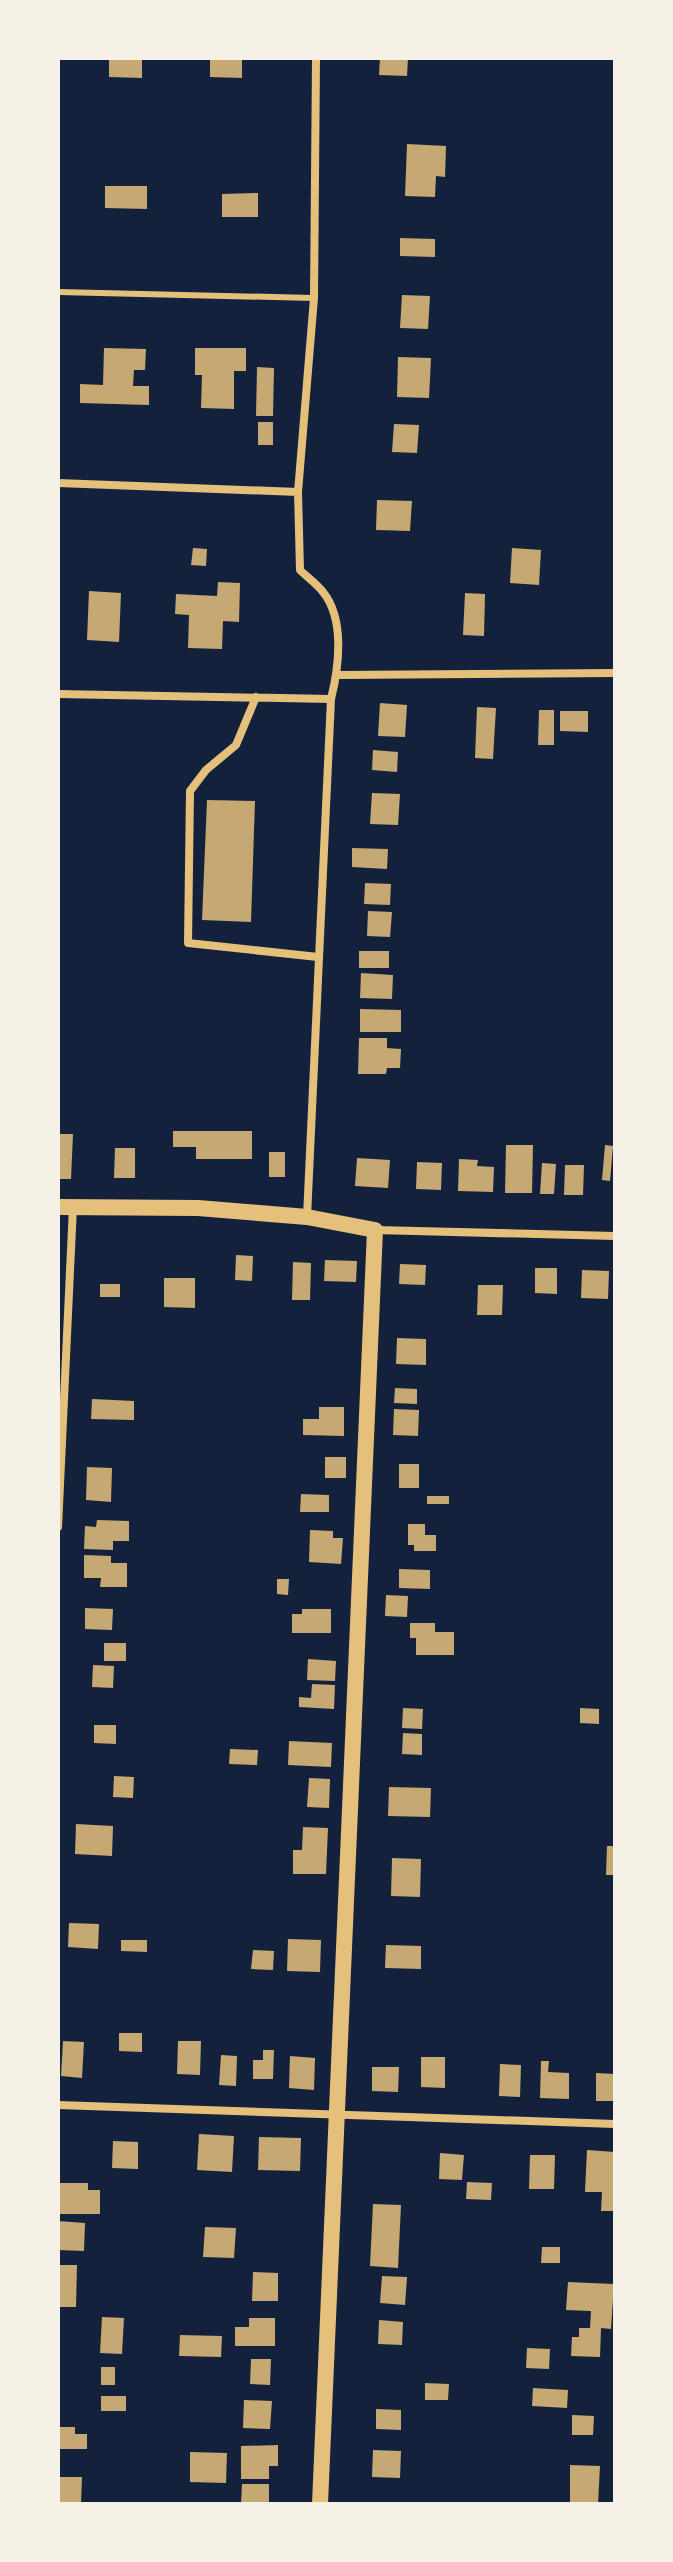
<svg xmlns="http://www.w3.org/2000/svg" width="673" height="2562" font-family="'Sofia Sans Condensed',sans-serif">
	<style>
		.building { fill: #c6a872 }
		.lines { fill: none; stroke-linecap: round; stroke-linejoin: round }
		.service { stroke: #e5c07b; stroke-width: 6 }
		.minor { stroke: #e5c07b; stroke-width: 8 }
		.secondary { stroke: #e5c07b; stroke-width: 16 }
	</style>
	<rect width="100%" height="100%" fill="#14213d"/>
	<path class="building" d="M380,58H408L407,76L379,75Z
		M109,59L142,60V78L109,77Z
		M210,60H242V78L210,77Z
		M407,144L446,146L445,177L436,176L435,197L405,196Z
		M105,186H147V209L105,208Z
		M258,193V217H222V194Z
		M400,238L435,239V257L400,256Z
		M402,295L430,296L428,329L400,328Z
		M104,348L146,349L145,370H134L133,386H149V405L80,403V384L103,385Z
		M195,348H246V371H234V409L201,408L202,375H195Z
		M398,357L431,358L429,398L397,397Z
		M257,367L274,368L273,416H256Z
		M258,422H273V445H258Z
		M394,424L419,425L417,453L392,452Z
		M377,500L412,501L410,531L376,530Z
		M193,548L207,549L206,566L191,565Z
		M512,548L541,550L539,585L510,583Z
		M218,582L240,583L239,622L223,621L222,649L188,648L189,615L175,614L176,594L217,596Z
		M89,591L121,593L119,642L87,640Z
		M465,593L485,594L484,636L463,635Z
		M380,703L407,705L405,737L378,736Z
		M477,707L496,708L493,759L475,758Z
		M539,710H554V745H538Z
		M560,711H588V732L560,731Z
		M373,750L398,752L397,772L372,770Z
		M372,793L400,794L398,825L370,824Z
		M207,800L255,801L251,922L202,920Z
		M352,848L388,849L387,869L352,867Z
		M365,883L391,884L390,905L364,904Z
		M368,911L392,912L390,937L367,936Z
		M359,951H389V968H359Z
		M361,973L393,975L392,999L360,998Z
		M360,1009L401,1010V1032H360Z
		M359,1038H387V1048L401,1049L400,1068H387L386,1074H358Z
		M173,1131H252V1159H196V1147H173Z
		M58,1134H73L71,1179H58Z
		M506,1145H533L532,1193H505Z
		M605,1145L613,1146L610,1181L602,1180Z
		M115,1148H135V1178H114Z
		M269,1152H285V1177H269Z
		M357,1158L390,1160L388,1188L355,1186Z
		M459,1159L478,1160L477,1166L494,1167L493,1192L458,1191Z
		M417,1162L442,1163L441,1190L416,1189Z
		M542,1163L556,1164L554,1194H540Z
		M565,1165H584L583,1195H564Z
		M236,1255L253,1256L252,1281L235,1280Z
		M325,1260L357,1261L356,1282L324,1281Z
		M293,1262L311,1263L310,1300H292Z
		M400,1264L426,1265L425,1285L399,1284Z
		M535,1268H557V1294L535,1293Z
		M582,1270L609,1271L608,1299L581,1298Z
		M164,1278H195V1308L164,1307Z
		M100,1284H120V1297H100Z
		M478,1285H503L502,1315H477Z
		M397,1338L426,1339V1365L396,1364Z
		M395,1388L417,1389V1404L394,1403Z
		M92,1399L134,1401V1420L91,1419Z
		M319,1407H344V1436L303,1435V1419H319Z
		M394,1409L419,1410L418,1436L393,1435Z
		M325,1457H346V1478H325Z
		M399,1464H419V1488H399Z
		M87,1467L112,1468L111,1502L86,1500Z
		M301,1494L329,1495V1512H300Z
		M427,1496H449V1504H427Z
		M97,1520L129,1521V1541H113V1550L84,1549L85,1526L96,1527Z
		M408,1524H425V1535H436V1551H414V1545H408Z
		M310,1530L333,1531V1538H343L341,1564L309,1562Z
		M84,1555L111,1556V1563H127V1587H100L101,1578H84Z
		M399,1569L430,1570V1589L399,1588Z
		M277,1579H289L288,1595L277,1594Z
		M386,1595L408,1596L407,1617L385,1616Z
		M85,1608L113,1609L112,1630L85,1629Z
		M302,1609H331V1633H292V1614H302Z
		M410,1623H435V1632H454V1655H416V1638H410Z
		M104,1643H126V1661H104Z
		M308,1659L336,1661L335,1681L307,1680Z
		M93,1665L114,1666L113,1688L92,1687Z
		M312,1684L335,1685L334,1709L299,1707V1697L311,1698Z
		M403,1708L423,1709L422,1729L402,1728Z
		M580,1708L599,1709V1724L580,1723Z
		M94,1725H116V1744L94,1743Z
		M403,1733L422,1734V1755L402,1754Z
		M289,1741L332,1743L331,1767L288,1765Z
		M230,1749L258,1750L257,1765L229,1764Z
		M114,1776L134,1777L133,1798L113,1797Z
		M309,1778L330,1779L329,1808L307,1807Z
		M389,1787L431,1788L430,1817L388,1816Z
		M76,1824L113,1826L112,1856L75,1854Z
		M303,1827L328,1828L326,1874H293V1850H302Z
		M607,1846H615V1875H606Z
		M392,1858L421,1859L420,1897L391,1896Z
		M69,1923L99,1924L98,1949L68,1947Z
		M288,1939L321,1940L320,1972L287,1971Z
		M121,1940H147V1952L121,1951Z
		M386,1945L421,1946V1969L385,1968Z
		M253,1950L274,1951L273,1970L251,1969Z
		M119,2033H142V2052L119,2051Z
		M63,2041L84,2042L82,2078L61,2076Z
		M178,2041H201L200,2075L177,2074Z
		M263,2050H274L273,2079H253V2060H263Z
		M221,2055L237,2056L236,2086L219,2085Z
		M290,2056L315,2058L314,2090L289,2088Z
		M421,2057H445V2088L421,2087Z
		M541,2061H549L548,2072L569,2073V2099L540,2098Z
		M500,2064L521,2065L520,2097L499,2096Z
		M372,2067H399L398,2092L372,2091Z
		M596,2073L615,2074V2101H596Z
		M199,2134L234,2136L232,2172L197,2170Z
		M259,2137L301,2138L300,2171L258,2170Z
		M113,2141L138,2142V2169L112,2168Z
		M587,2150L615,2152V2211H601L602,2192H585Z
		M440,2153L464,2155L462,2180L439,2179Z
		M530,2155H555L554,2189H529Z
		M467,2182L492,2183L491,2200L466,2199Z
		M59,2183H88V2190H100V2214H58Z
		M373,2204L401,2205L398,2268L370,2266Z
		M58,2221L85,2223L84,2251L58,2250Z
		M205,2227L236,2228L234,2258L203,2257Z
		M542,2247H560V2263H541Z
		M58,2265H77L76,2307H58Z
		M253,2272L278,2273V2301H252Z
		M382,2276L407,2277L405,2305L380,2303Z
		M568,2282L614,2284L611,2329L601,2328L600,2357L571,2356L572,2337H579V2328H590L591,2311L566,2310Z
		M102,2317L124,2318L122,2354L100,2353Z
		M249,2318H275V2346H235V2327H249Z
		M379,2320L403,2322L402,2345L378,2344Z
		M180,2335L222,2336L221,2357L179,2356Z
		M527,2348L550,2349L549,2369L526,2368Z
		M251,2359H271L270,2385L250,2384Z
		M101,2367H115V2385H101Z
		M425,2383L449,2384L448,2400H425Z
		M533,2388L568,2390L567,2408L532,2406Z
		M101,2396H126V2411H101Z
		M244,2400L272,2401L270,2429L243,2428Z
		M376,2409L401,2410V2430L376,2429Z
		M572,2415L594,2416L593,2435H572Z
		M58,2427H75V2434H87V2449H58Z
		M278,2445V2466H269V2479H241V2446Z
		M373,2450L401,2451L400,2478L372,2477Z
		M190,2452L227,2453L226,2483L190,2482Z
		M570,2465L600,2466L598,2504H570Z
		M59,2477H82L81,2504H58Z
		M242,2484H269V2504H241Z"/>
	<g class="lines">
		<path class="service" d="M58,292L314,298"/>
		<path class="minor" d="M58,483L298,492
			M337,675L615,673
			M58,694L331,699
			M256,697L236,745L206,770L190,791L188,943L318,957
			M307,1217L331,699C339,667 345,619 323,592C317,584 307,577 300,570L298,492L314,298L316,58
			M375,1230L615,1236
			M58,1527L73,1207
			M58,2105L615,2124"/>
		<path class="secondary" d="M58,1207L198,1208L307,1217L375,1230L320,2504"/>
	</g>
	<rect width="673" height="2562" fill="none" stroke="#f6f1e7" stroke-width="120"/>
</svg>
